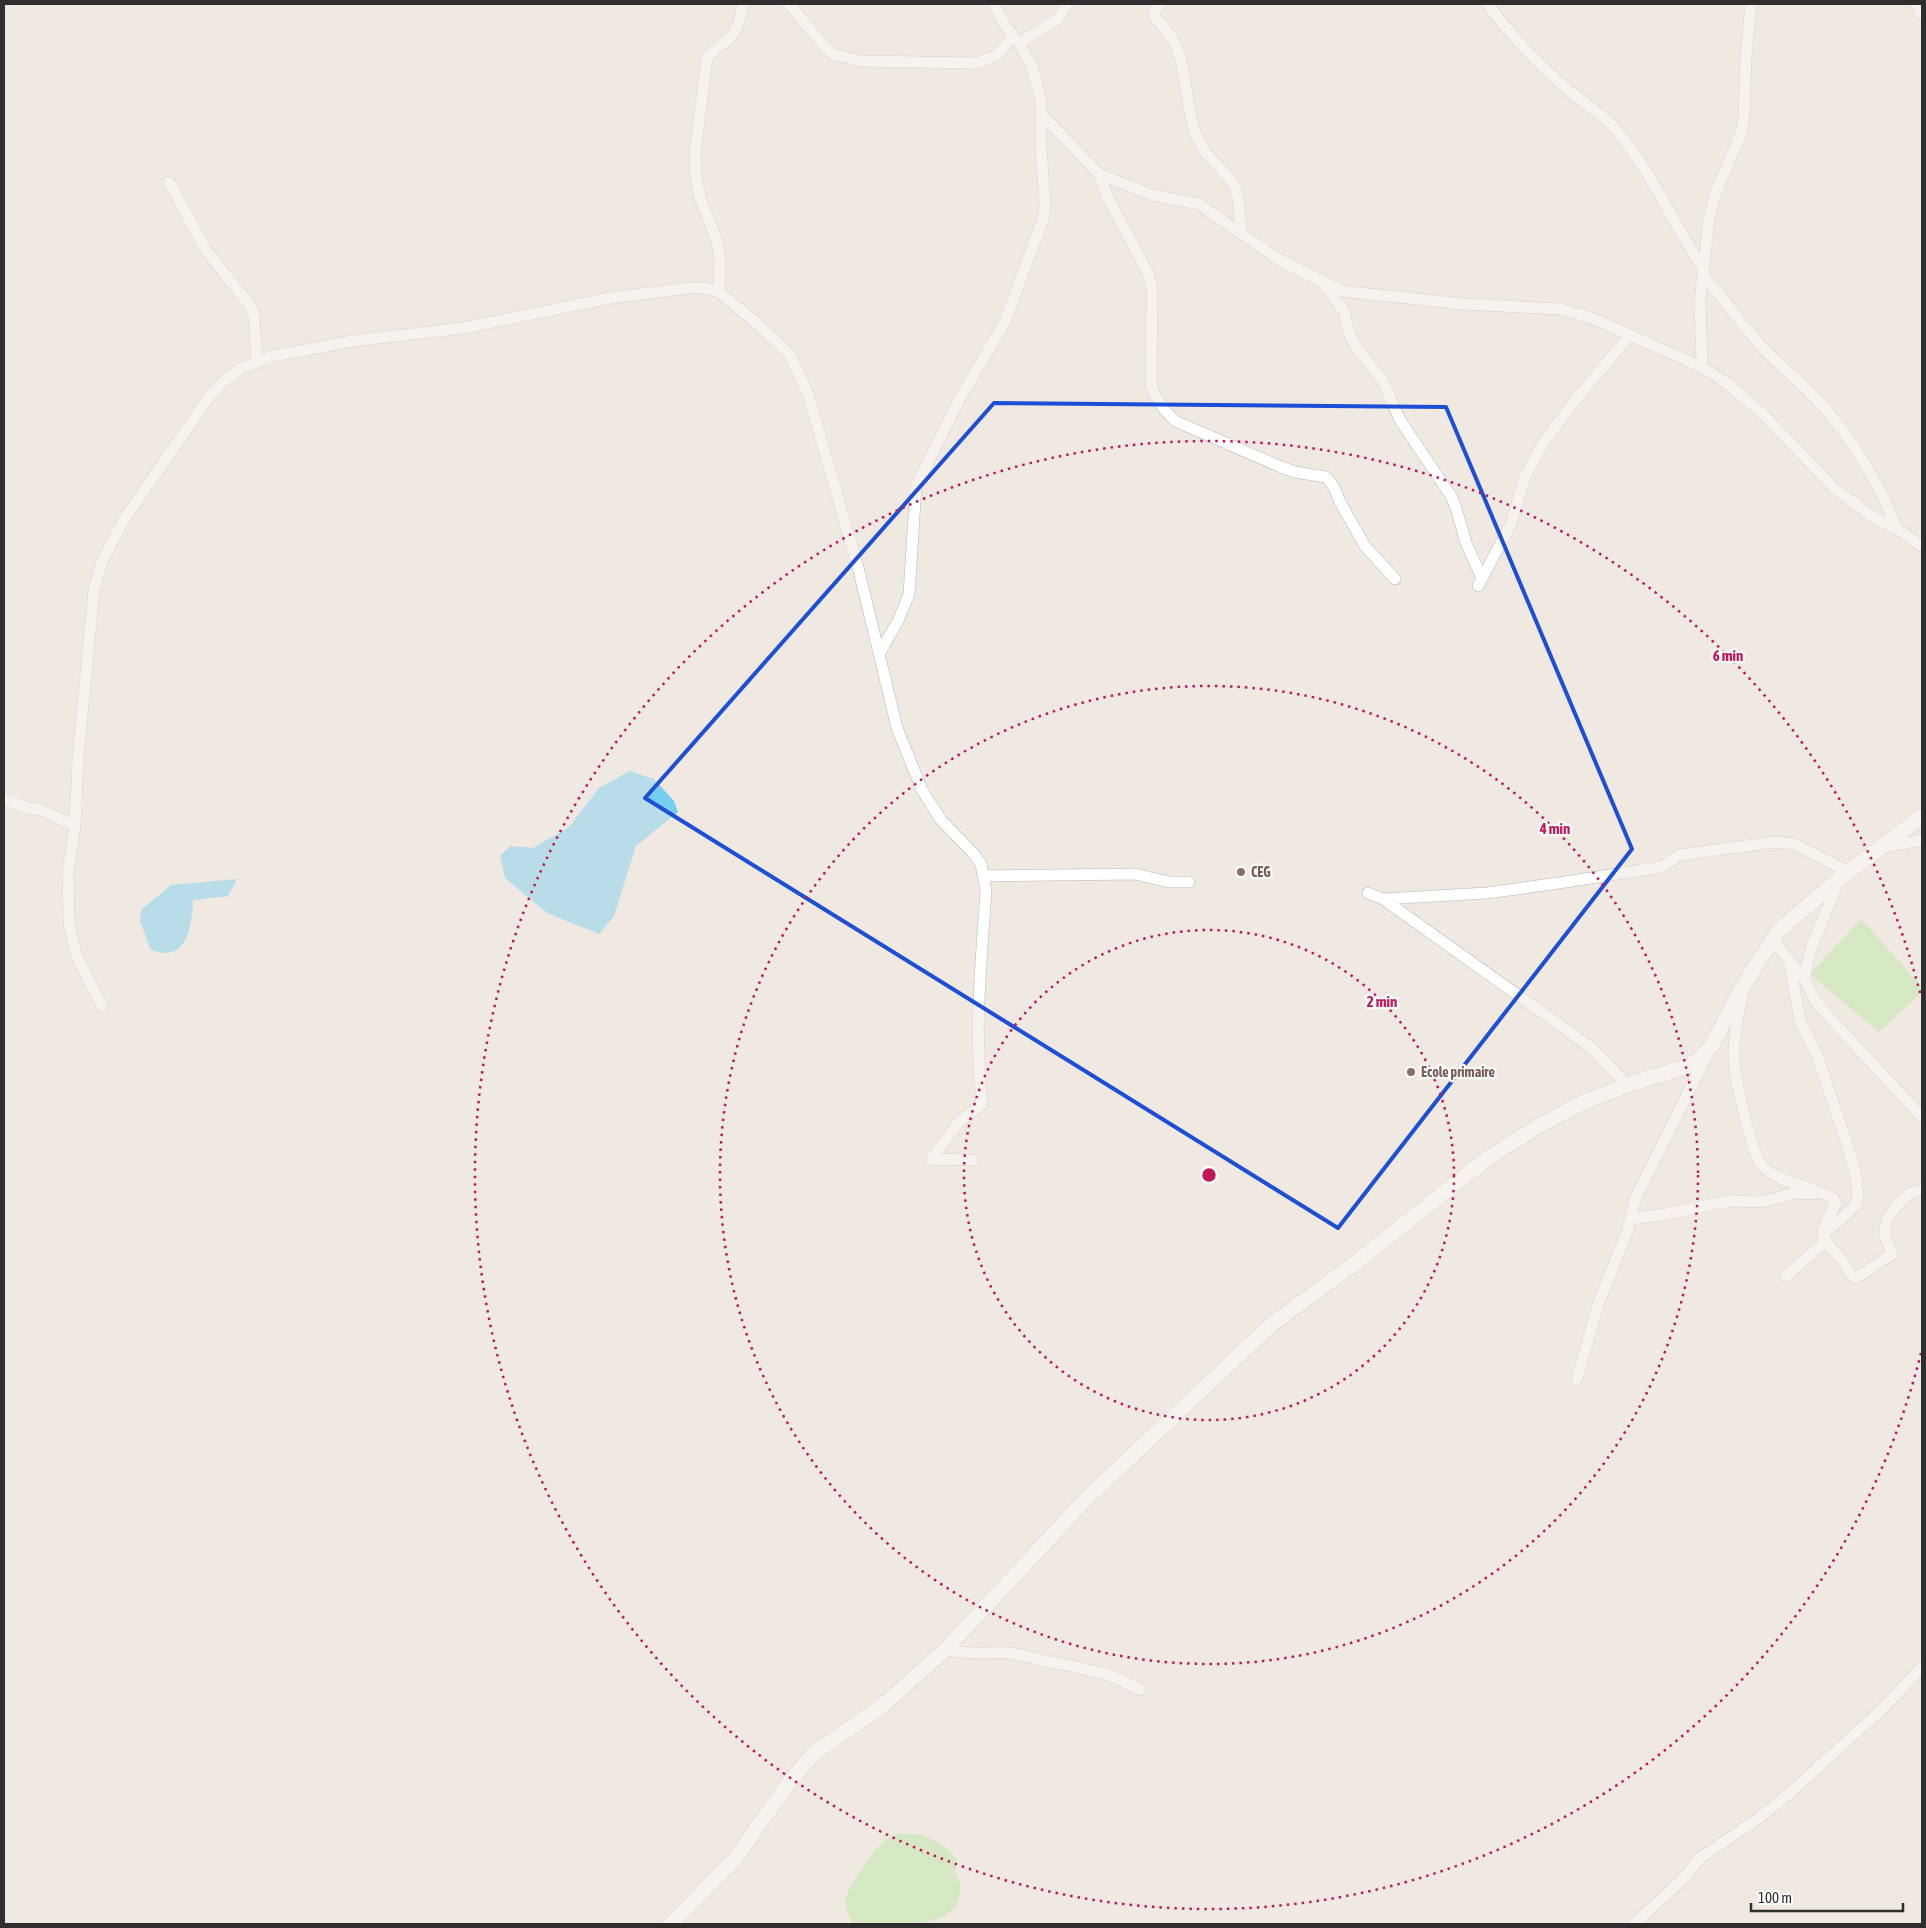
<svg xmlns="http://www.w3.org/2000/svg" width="1926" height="1928" font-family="'Asap Condensed',sans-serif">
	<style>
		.green { fill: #b6e59e }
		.water { fill: #75cff0 }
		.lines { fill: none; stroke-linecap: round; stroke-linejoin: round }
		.street-casing { stroke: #b4b7c1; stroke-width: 12 }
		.secondary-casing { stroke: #b4b7c1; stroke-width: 16 }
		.street { stroke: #fff; stroke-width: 11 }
		.secondary { stroke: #fff; stroke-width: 15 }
		.marked { fill: none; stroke: #1d4ed8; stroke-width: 4; stroke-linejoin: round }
		.ring { fill: none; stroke: #c2185b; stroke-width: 2.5; stroke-dasharray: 2.5 5 }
		.education-dot { fill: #8d6e63; stroke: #fff; stroke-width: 2 }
		.labels { text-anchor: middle; stroke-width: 4.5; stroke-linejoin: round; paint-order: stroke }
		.education-label { font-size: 14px; font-weight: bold; fill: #785e54; stroke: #fff; text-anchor: start }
		.centre { fill: #c2185b; stroke: #fff; stroke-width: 2.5 }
		.ring-label { font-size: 15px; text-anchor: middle; font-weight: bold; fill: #c2185b; stroke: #fff; stroke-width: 4.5; stroke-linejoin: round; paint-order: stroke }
	</style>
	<rect width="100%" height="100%" fill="#efe9e1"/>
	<path class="green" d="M1861,919L1922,987V992L1879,1032L1810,974Z
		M917,1834C934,1839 947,1845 957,1860L955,1872L961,1887L957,1906L944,1916L922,1924H853C849,1917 844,1907 846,1898C849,1884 880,1840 893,1835C899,1833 910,1834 917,1834Z"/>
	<path class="water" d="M630,771L654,779L674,801L678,812L636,846L614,916L599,934L547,913L505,878L500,856L510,846L533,848L569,827L599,788Z
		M237,879L228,896L193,900C192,926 187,964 151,950L140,921L141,910L171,885Z"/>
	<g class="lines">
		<g class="street-casing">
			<path id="street" d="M789,4L825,47L833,54L859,61L978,63L997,55L1013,36
				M994,4L1005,25L1018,42
				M1160,4L1155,10L1154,16C1161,24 1168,31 1173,40C1189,71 1184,106 1197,137C1205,157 1224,169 1235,186C1241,200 1238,218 1242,233
				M1487,4C1511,35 1538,64 1568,90C1584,103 1602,113 1615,129C1651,170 1672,222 1703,268
				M1041,114L1099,174L1152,195L1199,204L1278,259L1341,291L1463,304L1560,309L1589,317L1702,367L1728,384L1764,415L1835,489L1875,518L1897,529L1922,546
				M1099,174L1108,198L1148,273L1152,290L1151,385C1156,400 1163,410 1175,421L1281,467L1295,472L1326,477L1334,487L1340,502L1365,546L1395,579
				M169,182L206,250L251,307L254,316L257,361
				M1702,273C1722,297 1741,323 1762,347C1780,366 1802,383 1820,403C1851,436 1881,487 1897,529
				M1323,284L1344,311L1349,333L1356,347L1383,381L1400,420L1451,496L1456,508L1466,543L1482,578
				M719,292L720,260L717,241L700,197L696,178L695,154L707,58C712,50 721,46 728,40C738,30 741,17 743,4
				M1702,367L1700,301L1709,218L1716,192L1740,136L1744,119L1746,56L1751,4
				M1478,586L1511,524L1525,477L1542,445L1577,398L1630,335
				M879,654L898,621L909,594L916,486L960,398L1005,322L1043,219L1045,205L1041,147V101L1032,67L1019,43L1058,19L1067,4
				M4,799L28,808L41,810L75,826
				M1882,847L1922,840
				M984,876L1135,874L1169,882H1189
				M1368,893L1383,899L1592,1048L1627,1085
				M1383,899L1487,893L1552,884L1662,867L1679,855L1775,842L1795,844L1848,872
				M1773,940L1805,980L1815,1000L1830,1018L1922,1117
				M1789,960L1800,1020L1817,1055L1847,1144L1856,1176L1858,1198L1855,1206L1823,1235
				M1805,980C1806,948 1829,912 1838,880
				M1742,995C1738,1016 1733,1039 1734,1060C1735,1078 1752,1156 1763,1167C1782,1184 1811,1186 1833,1198L1836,1203C1817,1242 1819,1232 1844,1263C1848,1269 1849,1275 1856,1278L1892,1254C1892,1248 1886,1243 1885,1236C1882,1222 1897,1203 1908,1195C1912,1192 1917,1191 1922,1189
				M102,1006L77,957L69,924L68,871L75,826L78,759L94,589L102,562L123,521L209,397L224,381L242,368L273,356L353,341L463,328L610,298L690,288H704L719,292L758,324L790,355L808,394L859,571L897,728L922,790L941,820L973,853L981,864L986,891C981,962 974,1033 982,1104L959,1122L931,1159
				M931,1159L973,1160
				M1630,1219L1667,1214L1729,1201L1762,1202L1794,1193L1815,1194
				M1786,1276L1825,1242
				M1577,1379L1598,1305L1627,1232L1636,1197L1708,1053
				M945,1650C967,1655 989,1652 1011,1653C1021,1654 1031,1658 1041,1660C1078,1668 1106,1670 1140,1690
				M1634,1924L1682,1880L1700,1858L1759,1818L1791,1792L1882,1709L1922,1667"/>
		</g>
		<g class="secondary-casing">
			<path id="secondary" d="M1919,4L1922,12
				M671,1924L735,1859L787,1785L813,1754L882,1706L945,1650L1087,1498L1272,1324L1354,1264L1488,1158L1537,1127L1580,1104L1627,1085L1688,1066L1698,1060L1712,1045L1743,986L1779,930L1838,880L1922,816"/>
		</g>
		<use href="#street" class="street"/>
		<use href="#secondary" class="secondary"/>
	</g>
	<path d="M0 0H1926V1928H0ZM994,403L1446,407L1632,849L1338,1228L645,798Z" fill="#efe9e1" fill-opacity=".55" fill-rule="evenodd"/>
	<path class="marked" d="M994,403L1446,407L1632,849L1338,1228L645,798Z"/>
	<g class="ring">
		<circle cx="1209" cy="1175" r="245"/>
		<circle cx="1209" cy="1175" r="489"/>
		<path d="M1921 1353A734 734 0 1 1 1921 997"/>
	</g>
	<g class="education-dot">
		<circle cx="1241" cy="872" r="5"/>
		<circle cx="1411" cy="1072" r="5"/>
	</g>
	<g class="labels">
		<g class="education-label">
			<text x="1251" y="877">CEG</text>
			<text x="1421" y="1077">Ecole primaire</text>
		</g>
	</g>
	<circle cx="1209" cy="1175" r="8" class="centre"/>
	<g class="ring-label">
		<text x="1728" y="661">6 min</text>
		<text x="1555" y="834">4 min</text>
		<text x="1382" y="1007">2 min</text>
	</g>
	<rect width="1926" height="1928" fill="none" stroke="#2e2e2e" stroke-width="10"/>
	<path d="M1751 1903v8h152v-8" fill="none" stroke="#2e2e2e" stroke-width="2.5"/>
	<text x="1758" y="1903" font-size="15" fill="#2e2e2e" stroke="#ffffff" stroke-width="4" paint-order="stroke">100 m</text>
</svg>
